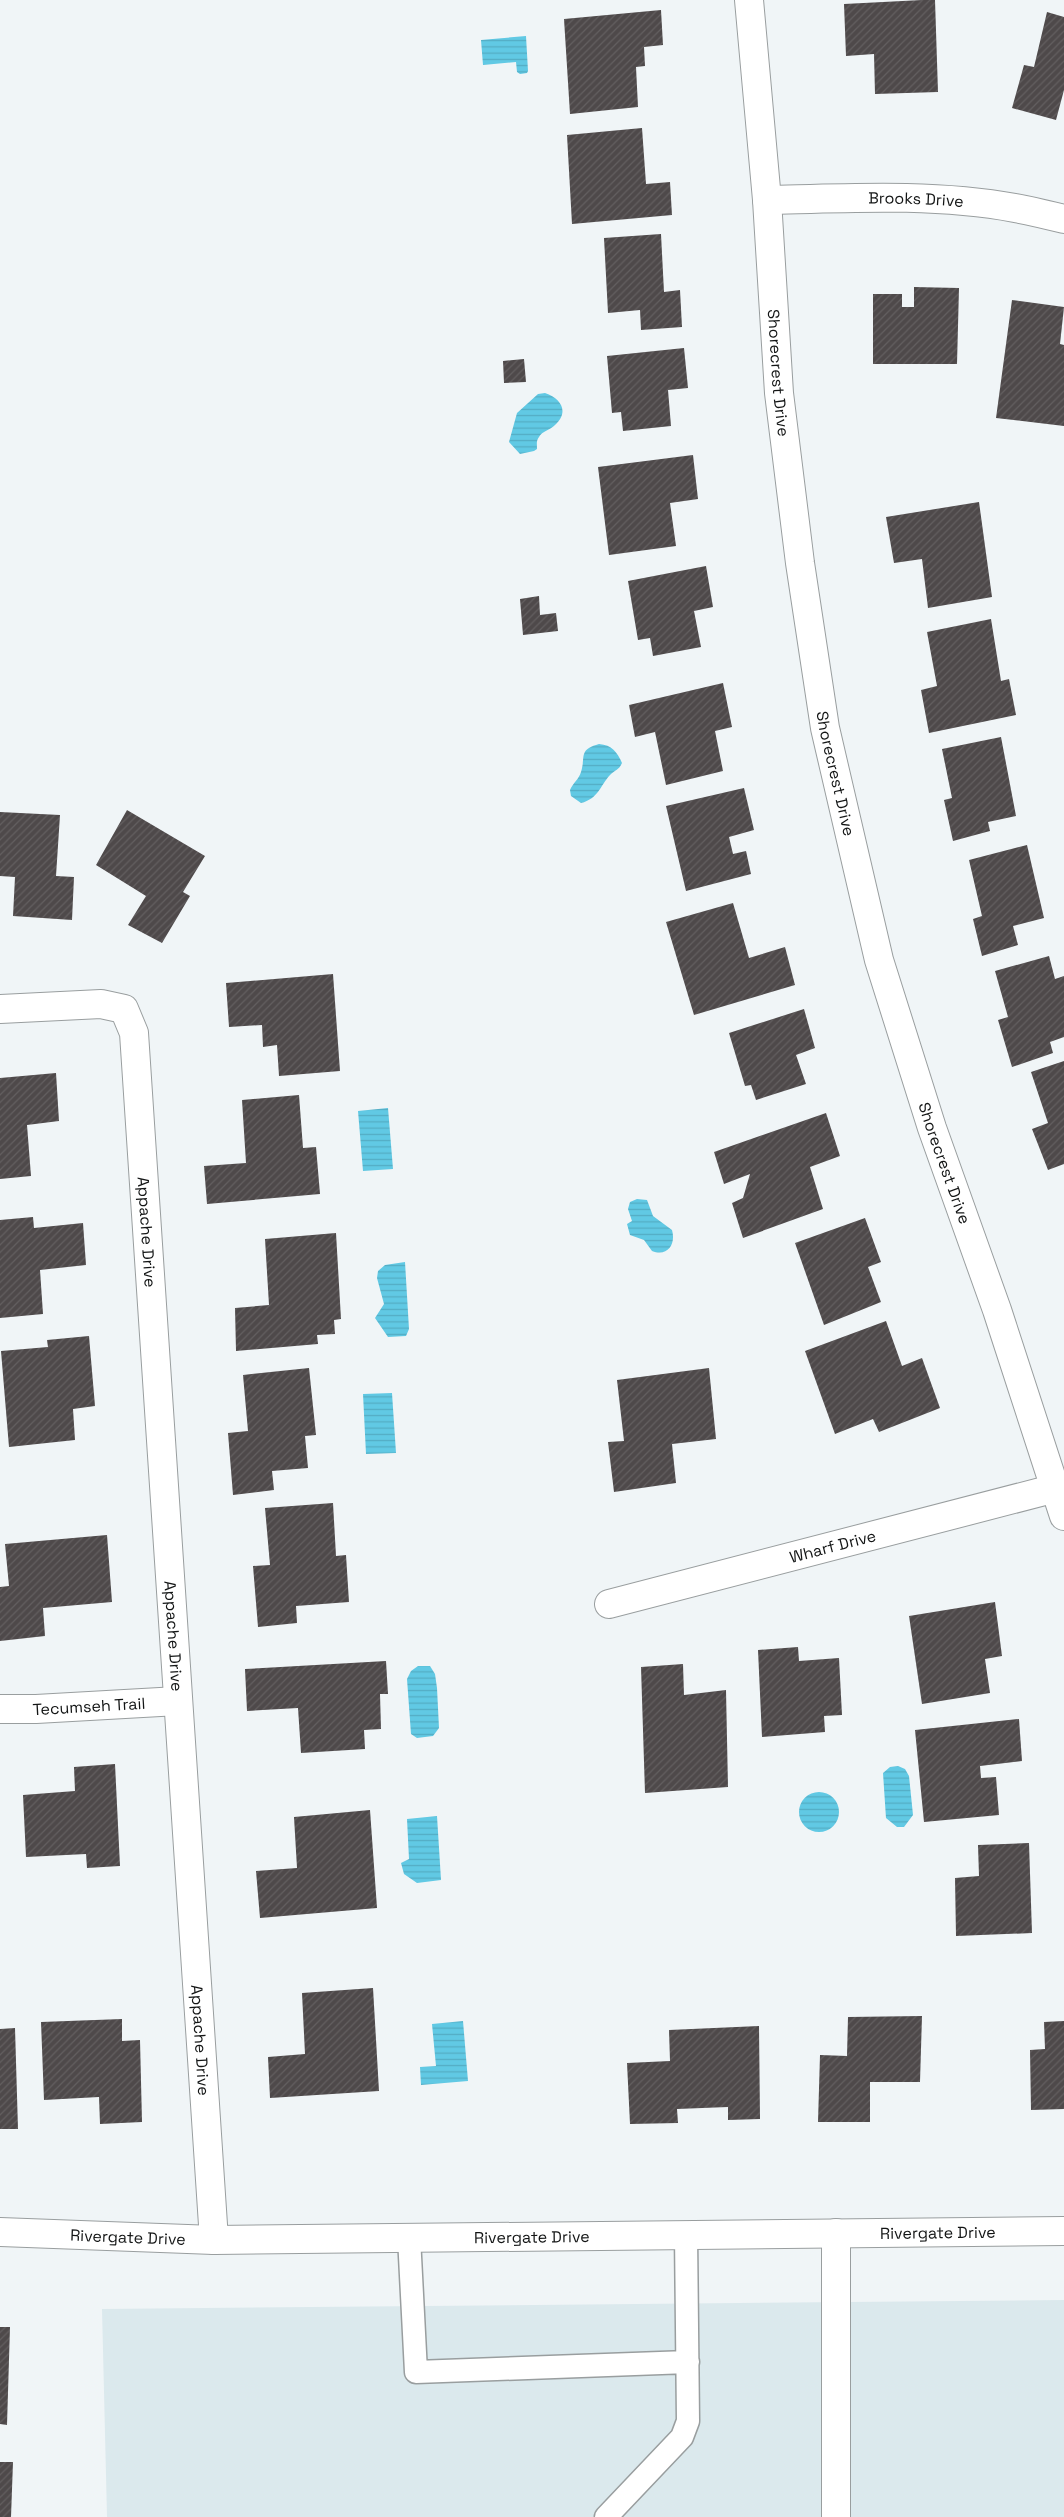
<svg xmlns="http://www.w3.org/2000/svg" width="1064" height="2517" font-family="'Space Grotesk',sans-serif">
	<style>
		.built { fill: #dbe9ed }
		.water { fill: url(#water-rules) }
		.building { fill: url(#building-hatch) }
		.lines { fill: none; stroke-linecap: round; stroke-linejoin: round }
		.service-casing { stroke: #999e9f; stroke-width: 25 }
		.minor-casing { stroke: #999e9f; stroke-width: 30 }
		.service { stroke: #fff; stroke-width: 22 }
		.minor { stroke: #fff; stroke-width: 28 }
		.labels { text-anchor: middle; stroke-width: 5; stroke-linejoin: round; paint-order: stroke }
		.street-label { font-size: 16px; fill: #131515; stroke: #fff }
	</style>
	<defs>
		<pattern id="water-rules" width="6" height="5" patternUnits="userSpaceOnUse" patternTransform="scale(1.25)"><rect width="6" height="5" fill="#61c9e4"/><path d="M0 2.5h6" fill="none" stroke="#53acc3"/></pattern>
		<pattern id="building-hatch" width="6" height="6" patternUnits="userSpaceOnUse" patternTransform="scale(1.25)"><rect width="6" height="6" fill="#4e494a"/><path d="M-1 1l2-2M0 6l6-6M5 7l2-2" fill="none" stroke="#635f60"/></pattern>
	</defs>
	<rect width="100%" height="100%" fill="#f0f5f7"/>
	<path class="built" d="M1064,2300V2517H107L102,2309Z"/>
	<path class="water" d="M526,36L528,71L527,73L520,74L517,72L516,62L483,65L481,40Z
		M545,393C562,399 569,412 555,425C550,430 542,431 539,437C536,441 537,444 537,449L534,451L520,454L509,442L517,413L538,394Z
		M599,744C612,745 617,752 622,763C619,770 615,770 610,775C600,786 598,799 581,803L571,796L570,790C573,783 579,779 581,772C586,756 578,750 599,744Z
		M388,1108L393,1169L363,1171L358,1111Z
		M637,1199L647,1200L653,1216L672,1230C676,1244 668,1257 652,1251L644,1240L630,1235L627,1224L632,1221L628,1209L630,1202Z
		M405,1262L409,1329L406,1336L388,1337L375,1318L384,1304L377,1278L378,1271L385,1265Z
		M392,1393L396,1453L366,1454L363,1394Z
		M418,1666H430L435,1674L437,1688L439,1728L433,1736L417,1738L411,1734L407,1679L411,1671Z
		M898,1766L905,1769L909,1776L913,1815L904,1827H897L886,1818L883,1773L890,1767Z
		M799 1812a20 20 0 1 1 40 0a20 20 0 1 1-40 0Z
		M437,1816L441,1880L417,1883L404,1874L401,1863L409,1859L407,1819Z
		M463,2021L468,2081L421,2085L420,2067L436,2066L432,2024Z"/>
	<path class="building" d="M922,0H935L938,92L875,94L874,54L846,56L844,4Z
		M661,10L663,45L644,47L645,66L636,67L638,107L570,114L564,19Z
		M1047,12L1064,17V90L1056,120L1012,108L1024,65L1034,67Z
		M642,128L646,184L670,182L672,215L572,224L567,135Z
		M661,234L664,292L680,290L682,327L641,330L640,310L608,313L604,238Z
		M914,287L959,288L957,364H873V294H902V307H914Z
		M1012,300L1064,307L1060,344L1064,345V426L996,418Z
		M684,348L688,388L668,390L671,426L623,431L621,412L612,413L607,356Z
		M524,359L526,382L504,383L503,361Z
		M693,455L698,499L670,503L676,546L609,555L598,467Z
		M979,502L992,597L928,608L922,559L894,563L886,517Z
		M706,566L713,607L694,611L701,647L653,656L650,638L638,640L628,581Z
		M539,596L540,615L556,613L558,631L523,635L520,599Z
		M991,619L1001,681L1009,679L1016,715L929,733L921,690L937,686L927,632Z
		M723,683L732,727L715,731L723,771L666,785L655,732L635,737L629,705Z
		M1001,737L1016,816L988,822L990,831L953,841L944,800L952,798L942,749Z
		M744,788L754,830L729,837L733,854L746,851L751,874L686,891L666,806Z
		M127,810L205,856L183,892L190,896L162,943L128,925L146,896L96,865Z
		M0,812L60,815L56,876L74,877L72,920L13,916L15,877L0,876Z
		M1027,845L1044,918L1013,926L1018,945L982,956L973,919L982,916L969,860Z
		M733,903L749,958L785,947L795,985L694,1015L666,922Z
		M1049,956L1055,979L1064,976V1037L1050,1042L1053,1053L1012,1067L998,1020L1008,1017L995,971Z
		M333,974L340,1071L279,1076L277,1045L263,1047L262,1025L229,1027L226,983Z
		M804,1009L815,1048L796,1055L806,1084L756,1100L751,1085L745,1086L729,1033Z
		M1064,1061V1164L1048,1170L1032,1129L1048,1123L1031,1072Z
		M56,1073L59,1121L27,1125L31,1176L0,1179V1078Z
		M299,1095L303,1148L316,1147L320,1194L207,1204L204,1166L246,1163L242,1100Z
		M826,1113L840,1156L810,1167L823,1209L743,1238L732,1203L743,1198L750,1174L724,1184L714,1152Z
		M33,1217L34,1228L83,1223L86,1265L40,1270L43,1314L0,1318V1220Z
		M865,1218L881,1262L868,1267L881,1302L824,1325L795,1243Z
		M336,1233L341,1319L334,1320L335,1334L317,1335L318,1344L236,1351L235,1308L269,1305L265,1239Z
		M886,1321L902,1366L922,1358L940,1408L879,1432L873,1419L835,1434L805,1351Z
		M89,1336L95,1406L73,1409L75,1440L9,1447L1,1351L48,1347L47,1340Z
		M309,1368L316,1435L305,1436L308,1468L272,1471L274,1490L233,1495L228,1433L248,1431L243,1375Z
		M709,1368L716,1439L672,1444L676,1483L614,1492L608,1442L624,1441L617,1380Z
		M333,1503L336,1556L346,1555L349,1602L296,1606L297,1623L258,1627L253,1566L270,1565L265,1508Z
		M107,1535L112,1602L43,1608L45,1636L0,1641V1587L9,1586L5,1544Z
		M995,1602L1002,1656L985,1659L990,1693L922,1704L909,1616Z
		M798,1647L799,1661L839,1658L842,1715L824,1716L825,1732L762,1737L758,1650Z
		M386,1661L388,1694H380L381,1729L364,1730L365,1749L301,1753L298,1708L247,1711L245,1669Z
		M683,1664L684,1695L726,1690L728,1787L645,1793L641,1667Z
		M1019,1719L1022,1761L980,1766L981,1778L996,1777L999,1815L924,1822L915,1730Z
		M115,1764L120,1866L87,1868L86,1854L26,1857L23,1795L75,1791L74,1767Z
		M370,1810L377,1908L260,1918L256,1871L297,1868L294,1817Z
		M1029,1843L1032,1933L956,1936L955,1878L979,1876L978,1845Z
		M373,1988L379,2091L270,2098L268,2057L305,2054L302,1993Z
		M922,2016L920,2082H870V2122H818L820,2055L847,2056L848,2017Z
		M122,2019V2041L140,2040L142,2122L100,2124L99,2097L44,2100L41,2022Z
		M1064,2021V2109L1031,2110L1030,2050L1045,2049L1044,2022Z
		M759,2026L760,2119L728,2120V2107L677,2109L678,2123L630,2124L627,2063L670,2061L669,2030Z
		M15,2028L18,2129H0V2029Z
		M0,2327H10L7,2425L0,2424Z
		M0,2462H13L11,2517H0Z"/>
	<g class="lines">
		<g class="service-casing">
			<path id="service" d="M409,2237L416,2372L688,2362
				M606,2517L682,2437L688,2421L686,2234"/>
		</g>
		<g class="minor-casing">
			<g id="minor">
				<path id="s1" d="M749,0L767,200L779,393L800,563L825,728L879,960L932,1128L997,1310L1064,1516"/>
				<path id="s2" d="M767,200C848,198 934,193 1015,208C1032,211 1048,215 1064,219"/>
				<path id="s3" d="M0,1009L101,1004L124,1009L134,1033L214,2240"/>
				<path id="s4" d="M609,1604L1056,1488"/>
				<path id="s5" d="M0,1709H36L178,1701"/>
				<path id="s6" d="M0,2232L214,2240L1064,2231"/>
				<path d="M836,2517V2233"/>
			</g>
		</g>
		<use href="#service" class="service"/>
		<use href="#minor" class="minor"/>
	</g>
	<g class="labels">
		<g class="street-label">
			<text dy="6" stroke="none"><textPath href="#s2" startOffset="149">Brooks Drive</textPath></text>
			<text dy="6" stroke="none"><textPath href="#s1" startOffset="374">Shorecrest Drive</textPath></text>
			<text dy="6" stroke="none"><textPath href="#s1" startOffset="779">Shorecrest Drive</textPath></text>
			<text dy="6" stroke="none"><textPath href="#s1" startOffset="1184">Shorecrest Drive</textPath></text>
			<text dy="6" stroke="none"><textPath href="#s3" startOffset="350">Appache Drive</textPath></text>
			<text dy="6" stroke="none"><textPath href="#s4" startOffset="231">Wharf Drive</textPath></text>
			<text dy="6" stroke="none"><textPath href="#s3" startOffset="755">Appache Drive</textPath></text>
			<text dy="6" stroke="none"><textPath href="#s5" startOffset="89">Tecumseh Trail</textPath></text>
			<text dy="6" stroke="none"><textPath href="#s3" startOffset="1160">Appache Drive</textPath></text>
			<text dy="6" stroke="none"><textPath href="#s6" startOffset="938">Rivergate Drive</textPath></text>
			<text dy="6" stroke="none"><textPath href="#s6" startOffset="532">Rivergate Drive</textPath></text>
			<text dy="6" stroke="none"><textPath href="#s6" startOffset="128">Rivergate Drive</textPath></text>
		</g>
	</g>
</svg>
